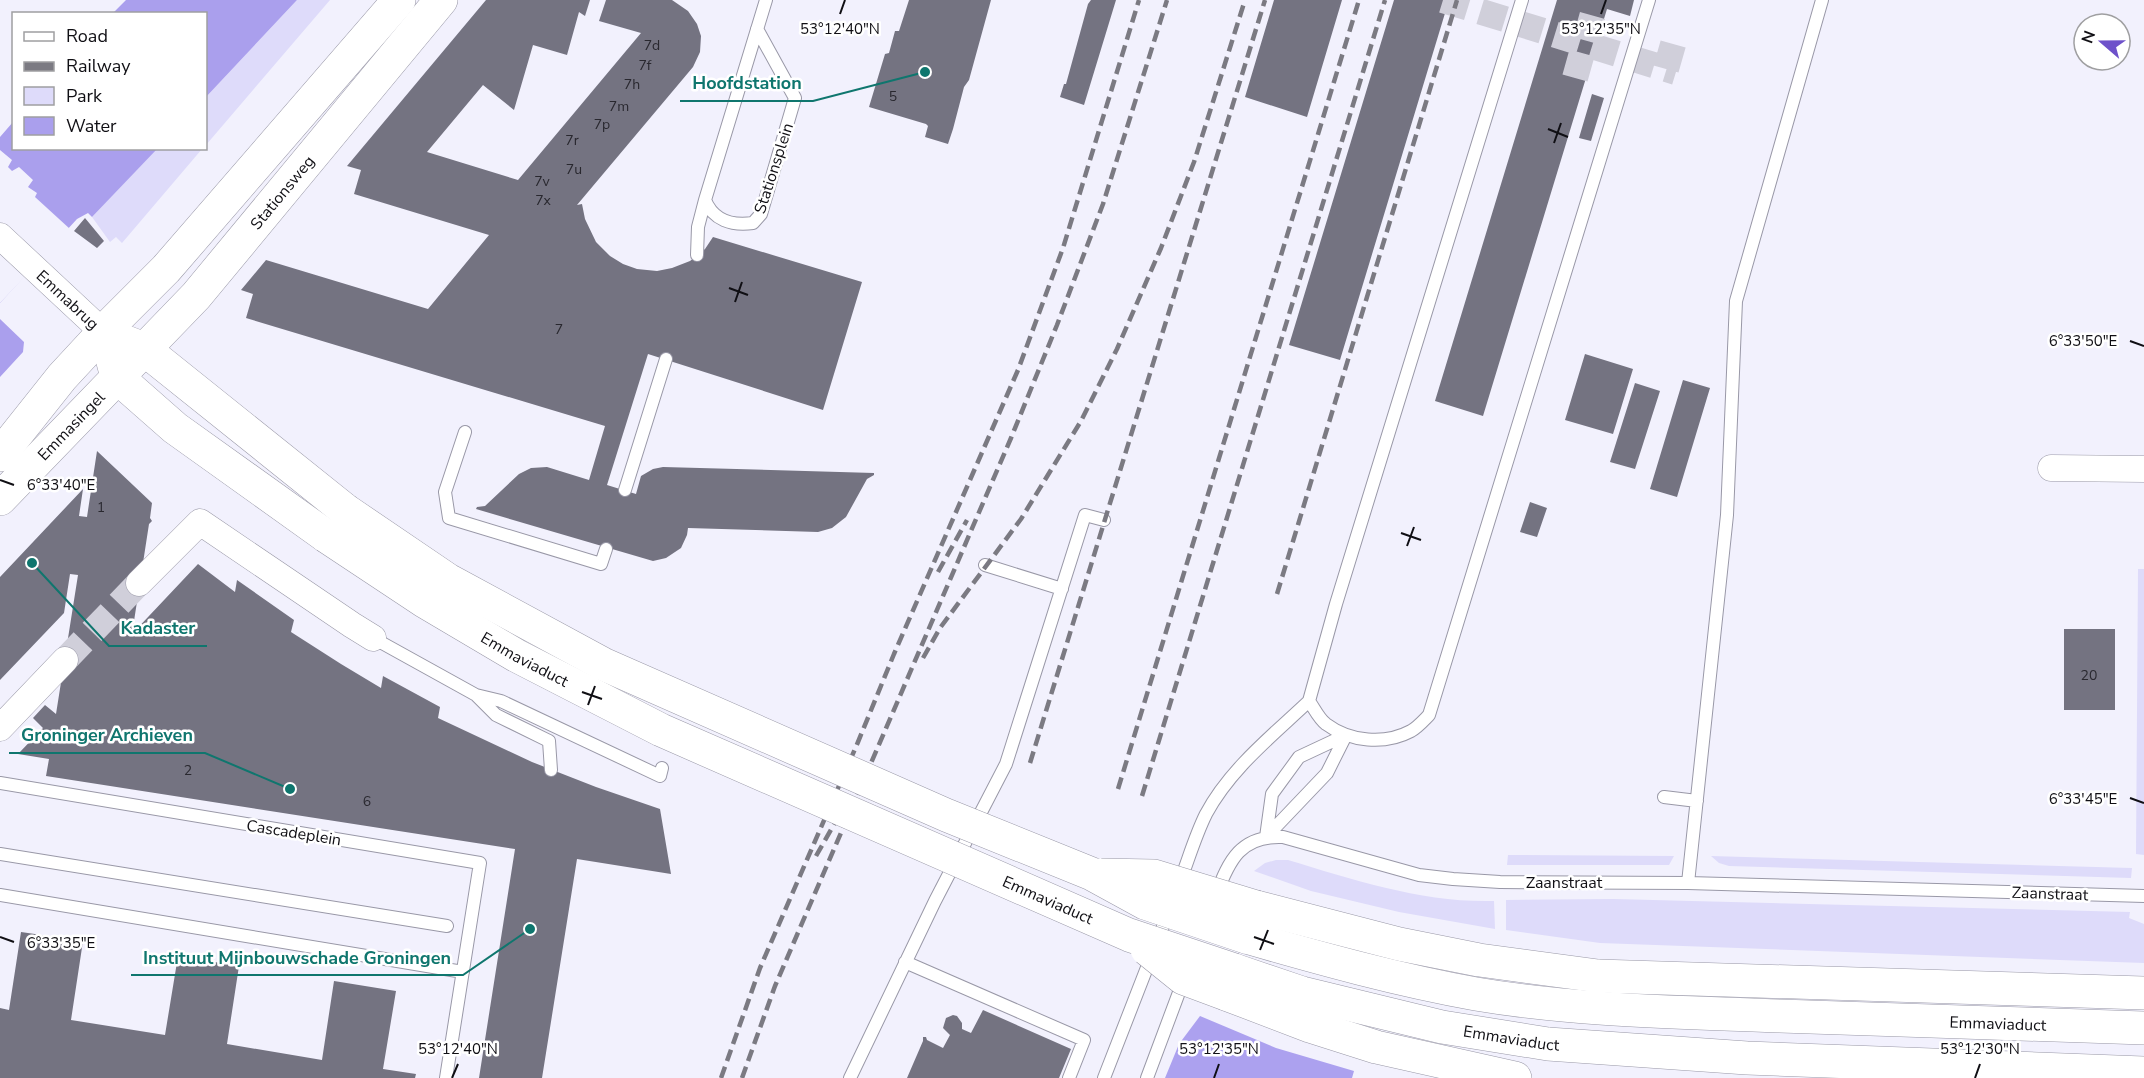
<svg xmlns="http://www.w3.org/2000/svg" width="2144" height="1078" font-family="'Nunito Sans',sans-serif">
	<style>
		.green { fill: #dedbfa }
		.forest { fill: #aca1ef }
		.water { fill: #aa9fed }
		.pier { fill: #f2f1fd }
		.building { fill: #747381 }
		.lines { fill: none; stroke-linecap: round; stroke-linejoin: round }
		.street-tunnel { stroke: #d0cfda; stroke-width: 26; stroke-dasharray: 26 13; stroke-linecap: butt }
		.lane-casing { stroke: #9998a7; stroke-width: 14 }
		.street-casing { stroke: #9998a7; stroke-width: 27 }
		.secondary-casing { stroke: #9998a7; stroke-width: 34 }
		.lane { stroke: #fff; stroke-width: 12 }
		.street { stroke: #fff; stroke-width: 26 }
		.secondary { stroke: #fff; stroke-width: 33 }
		.rail { stroke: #7b7a82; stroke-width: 4.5; stroke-dasharray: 12 6; stroke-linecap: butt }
		.secondary-bridge-casing { stroke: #9998a7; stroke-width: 34; stroke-linecap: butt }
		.secondary-bridge { stroke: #fff; stroke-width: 33 }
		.ticks { fill: none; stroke: #100f14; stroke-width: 2 }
		.labels { text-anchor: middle; stroke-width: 5; stroke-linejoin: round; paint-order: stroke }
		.number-label { font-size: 14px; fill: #29282f }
		.street-label { font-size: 16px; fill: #100f14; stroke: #fff }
		.ticks-label { font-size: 15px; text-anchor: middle; fill: #100f14; stroke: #fff; stroke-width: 5; stroke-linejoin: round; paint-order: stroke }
		.leader { fill: none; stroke: #0f766e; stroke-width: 2 }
		.callout-dot { fill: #0f766e; stroke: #fff; stroke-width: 2 }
		.callout-label { font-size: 18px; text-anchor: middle; font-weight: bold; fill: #0f766e; stroke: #fff; stroke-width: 5; stroke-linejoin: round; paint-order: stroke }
	</style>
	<rect width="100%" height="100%" fill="#f2f1fd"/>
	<path class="green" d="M297,0H330L206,145V97Z
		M157,148L202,149L122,243L116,237L110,242L92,217Z
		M2138,569H2144V855L2136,854Z
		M1508,855L1674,856L1669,865H1507Z
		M1711,856L2132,868L2131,878L1729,866L1719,863Z
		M1276,860H1288C1354,880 1424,903 1494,901L1495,929L1399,912L1311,891L1254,871L1265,863Z
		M1614,899L2130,912L2129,918L2144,924V963L1600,943L1506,930V900Z"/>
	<path class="forest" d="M1200,1016L1276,1048L1354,1071L1352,1078H1165L1179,1044Z"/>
	<path class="water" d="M126,0H297L206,97V14L113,13Z
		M13,122L14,148L157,149L92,217L88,213L77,219L0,303V137Z
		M0,319L24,342L23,352L0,377Z"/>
	<path class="pier" d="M0,150L12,160L8,167L12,171L19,167L33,180L28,187L37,193L35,197L70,229L0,303Z"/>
	<path class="building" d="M486,0H590L585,16L579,12L567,55L533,45L514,110L483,85L427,152L518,180L641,33L599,21L606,0H672L688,11L697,24L701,36L700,52L693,67L577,205L582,204L585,219L596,242L610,256L623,264L637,269L657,271L672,268L690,261L705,249L713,237L862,282L823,410L648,354L607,485L636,494L641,476L653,469L663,467L874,473V475L867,479L846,517L832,528L818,532L688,528L687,535L681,548L666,558L653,561L476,509L477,507L485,506L519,474L531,468L547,467L589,480L605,426L246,318L253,294L241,290L266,260L428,309L489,235L354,194L361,170L347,166Z
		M909,0H991L969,80L964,87L953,129L948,144L925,137L928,126L926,124L869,107L885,54L889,53L895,31H899Z
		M1091,0H1116L1084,105L1060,97L1064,84H1066L1088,4Z
		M1274,0H1342L1307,117L1245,97Z
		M1394,0H1449L1340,360L1289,345Z
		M1557,0H1634L1630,16L1607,9L1483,416L1435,401Z
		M1592,94L1604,98L1591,141L1579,138Z
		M85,218L104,241L97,248L74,231Z
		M1585,354L1633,369L1613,434L1565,420Z
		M1683,380L1710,388L1677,497L1650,489Z
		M1635,383L1660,391L1635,469L1610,462Z
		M97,451L152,503L150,518L152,521L149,524L132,634L198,564L235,592L237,580L294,620L291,632L341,664L381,688L383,676L440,707L438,718L532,762L596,787L660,809L671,874L577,859L542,1078H479L515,849L46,776L49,759L18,754L43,728L33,718L45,705L56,714L78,575L70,574L64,613L0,680V577L83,489L79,516L87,517Z
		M1530,502L1547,508L1537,537L1520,532Z
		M2064,629H2115V710H2064Z
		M21,932L83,941L71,1020L165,1035L178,956L239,966L227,1044L322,1060L334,981L396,991L383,1069L416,1074L415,1078H0V1008L9,1010Z
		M983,1010L1071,1049L1059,1078H907L923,1041V1037H926L927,1040L943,1048L950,1035L943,1028L946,1018L953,1015L957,1016L962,1023V1029L971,1033Z"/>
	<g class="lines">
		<path class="street-tunnel" d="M1443,0L1676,72
			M1666,69L1676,34
			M1575,78L1594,10
			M65,660L139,583"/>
		<g class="lane-casing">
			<path id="lane" d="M1522,0L1336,604L1309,701C1314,708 1319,719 1326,724C1350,742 1385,745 1411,731C1418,727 1424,720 1429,715L1649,0
				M757,29L795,98L761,214L753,223C732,226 713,220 705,200L766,0
				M697,255L698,227L705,200
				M465,432L445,492L449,518L601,564L606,549
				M625,490L666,359
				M985,565L1062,589
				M373,638L476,695L501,701L660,776L662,768
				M477,696L496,715L549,741L551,770
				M0,783L480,863L446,1078
				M1664,797L1697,801
				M1266,837L1272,794L1299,757L1346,735
				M1266,837L1327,773L1346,735
				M0,854L447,926
				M1688,883L1727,515L1736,301L1822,0
				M1179,884C1188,861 1195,836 1206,814C1230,769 1272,736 1309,701
				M0,895L463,972
				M1216,895C1229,860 1241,835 1283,837L1419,875L1453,879L1500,882L1688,883L2144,896
				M905,962L1084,1040L1069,1078
				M850,1078L935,901L1006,764L1085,515L1104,520
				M1104,1078L1169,911
				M1147,1078L1184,979"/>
		</g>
		<g class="street-casing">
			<g id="street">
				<path id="s1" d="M0,236L104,333"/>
				<path d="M2051,468L2144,469"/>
				<path d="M139,583L200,522L352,625L373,638"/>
				<path d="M0,728L65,660"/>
			</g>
		</g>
		<g class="secondary-casing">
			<g id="secondary">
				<path d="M126,342L144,349L345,510"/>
				<path d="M112,358L117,377L175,428L326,536"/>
				<path d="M0,455L62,377L112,323L166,269L399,0"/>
				<path id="s2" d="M0,499L196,296L441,0"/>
				<path d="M1256,907L1399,944L1479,960L1598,976L2144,993"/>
				<path id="s3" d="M1246,937C1322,959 1398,980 1476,994C1576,1011 1679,1012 1780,1016C1901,1020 2023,1024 2144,1028"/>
				<path id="s4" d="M1234,970L1302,993L1442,1027L1548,1044L1747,1058L2144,1073"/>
				<path d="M1226,994L1310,1026L1376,1047L1515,1078"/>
			</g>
		</g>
		<use href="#lane" class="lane"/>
		<use href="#street" class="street"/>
		<use href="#secondary" class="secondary"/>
		<path class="rail" d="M938,572L967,520
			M1277,594L1457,0
			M923,658L940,628L1021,519L1081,421L1117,349L1161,248L1194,162L1245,0
			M1030,763L1265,0
			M1118,789L1359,0
			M1142,796L1385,0
			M816,856L840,814
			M721,1078L760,968L858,742L894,654L1018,370L1063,248L1139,0
			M742,1078L775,986L1011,438L1057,325L1103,204L1167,0"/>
		<g class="secondary-bridge-casing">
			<g id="secondary-bridge">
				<path d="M345,510L448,580L603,664L946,815L1092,874L1145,903L1246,937"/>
				<path id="s5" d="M326,536L424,601L517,656L661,730L1129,935L1234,970"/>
				<path d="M1101,875L1154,876L1256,907"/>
				<path d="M1147,949L1183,978L1226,994"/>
			</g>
		</g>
		<use href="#secondary-bridge" class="secondary-bridge"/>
	</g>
	<path class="ticks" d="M840,14L845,0M1601,14L1606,0M1548,129L1568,137M1554,143L1561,123M729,288L748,295M735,302L742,282M2130,341L2144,346M0,480L14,485M1401,533L1421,540M1407,546L1414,527M582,692L602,699M588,705L595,686M2130,798L2144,803M0,937L14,942M1254,937L1274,944M1260,950L1268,930M452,1078L458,1064M1214,1078L1219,1064M1975,1078L1980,1064"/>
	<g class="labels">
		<g class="number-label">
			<text x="652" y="50">7d</text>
			<text x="645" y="70">7f</text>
			<text x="632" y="89">7h</text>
			<text x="893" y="101">5</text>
			<text x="619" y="111">7m</text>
			<text x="602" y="129">7p</text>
			<text x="572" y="145">7r</text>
			<text x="574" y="174">7u</text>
			<text x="542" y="186">7v</text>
			<text x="543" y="205">7x</text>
			<text x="559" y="334">7</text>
			<text x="101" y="512">1</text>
			<text x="2089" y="680">20</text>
			<text x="188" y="775">2</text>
			<text x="367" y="806">6</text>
		</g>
		<g class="street-label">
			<text transform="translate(773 168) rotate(-72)" y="6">Stationsplein</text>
			<text dy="6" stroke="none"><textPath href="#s2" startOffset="417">Stationsweg</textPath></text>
			<text dy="6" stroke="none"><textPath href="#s1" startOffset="93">Emmabrug</textPath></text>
			<text dy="6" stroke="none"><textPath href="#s2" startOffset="102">Emmasingel</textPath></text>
			<text dy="6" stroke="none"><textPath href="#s5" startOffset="234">Emmaviaduct</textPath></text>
			<text transform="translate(294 832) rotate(9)" y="6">Cascadeplein</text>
			<text x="1564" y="888">Zaanstraat</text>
			<text transform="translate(2050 893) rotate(2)" y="6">Zaanstraat</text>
			<text dy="6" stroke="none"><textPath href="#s5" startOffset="810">Emmaviaduct</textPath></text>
			<text dy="6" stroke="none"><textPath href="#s3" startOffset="760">Emmaviaduct</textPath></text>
			<text dy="6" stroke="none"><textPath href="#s4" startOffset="286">Emmaviaduct</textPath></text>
		</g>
	</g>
	<g class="ticks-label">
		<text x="840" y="34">53°12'40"N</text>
		<text x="1601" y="34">53°12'35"N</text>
		<text x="2083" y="346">6°33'50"E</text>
		<text x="61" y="490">6°33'40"E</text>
		<text x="2083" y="804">6°33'45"E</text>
		<text x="61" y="948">6°33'35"E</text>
		<text x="458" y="1054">53°12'40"N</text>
		<text x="1219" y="1054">53°12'35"N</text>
		<text x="1980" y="1054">53°12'30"N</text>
	</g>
	<path class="leader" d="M925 72L813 101H680M32 563L109 646H207M290 789L205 753H9M530 929L463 975H131"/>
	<g class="callout-dot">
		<circle cx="925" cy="72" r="6"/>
		<circle cx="32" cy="563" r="6"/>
		<circle cx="290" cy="789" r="6"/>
		<circle cx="530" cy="929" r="6"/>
	</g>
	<g class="callout-label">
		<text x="747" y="89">Hoofdstation</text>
		<text x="158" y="634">Kadaster</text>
		<text x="107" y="741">Groninger Archieven</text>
		<text x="297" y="964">Instituut Mijnbouwschade Groningen</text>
	</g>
	<rect x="12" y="12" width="195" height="138" fill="#ffffff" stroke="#9f9fa1" stroke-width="1.5"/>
	<rect x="24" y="32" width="30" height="9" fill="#ffffff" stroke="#9f9fa1" stroke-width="1.5"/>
	<text x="66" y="42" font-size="18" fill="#100f14">Road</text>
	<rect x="24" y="62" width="30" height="9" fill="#7b7a82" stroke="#9f9fa1" stroke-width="1.5"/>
	<text x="66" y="72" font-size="18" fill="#100f14">Railway</text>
	<rect x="24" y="87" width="30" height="18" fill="#dedbfa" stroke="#9f9fa1" stroke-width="1.5"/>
	<text x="66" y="102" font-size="18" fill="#100f14">Park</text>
	<rect x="24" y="117" width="30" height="18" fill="#aa9fed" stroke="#9f9fa1" stroke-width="1.5"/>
	<text x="66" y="132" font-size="18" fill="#100f14">Water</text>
	<g transform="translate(2102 42) rotate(290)"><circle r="28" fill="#ffffff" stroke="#9f9fa1" stroke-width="1.5"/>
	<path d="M0-4.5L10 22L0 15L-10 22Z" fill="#6e51ca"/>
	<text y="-9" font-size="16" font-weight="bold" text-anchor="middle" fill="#100f14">N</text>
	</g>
</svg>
